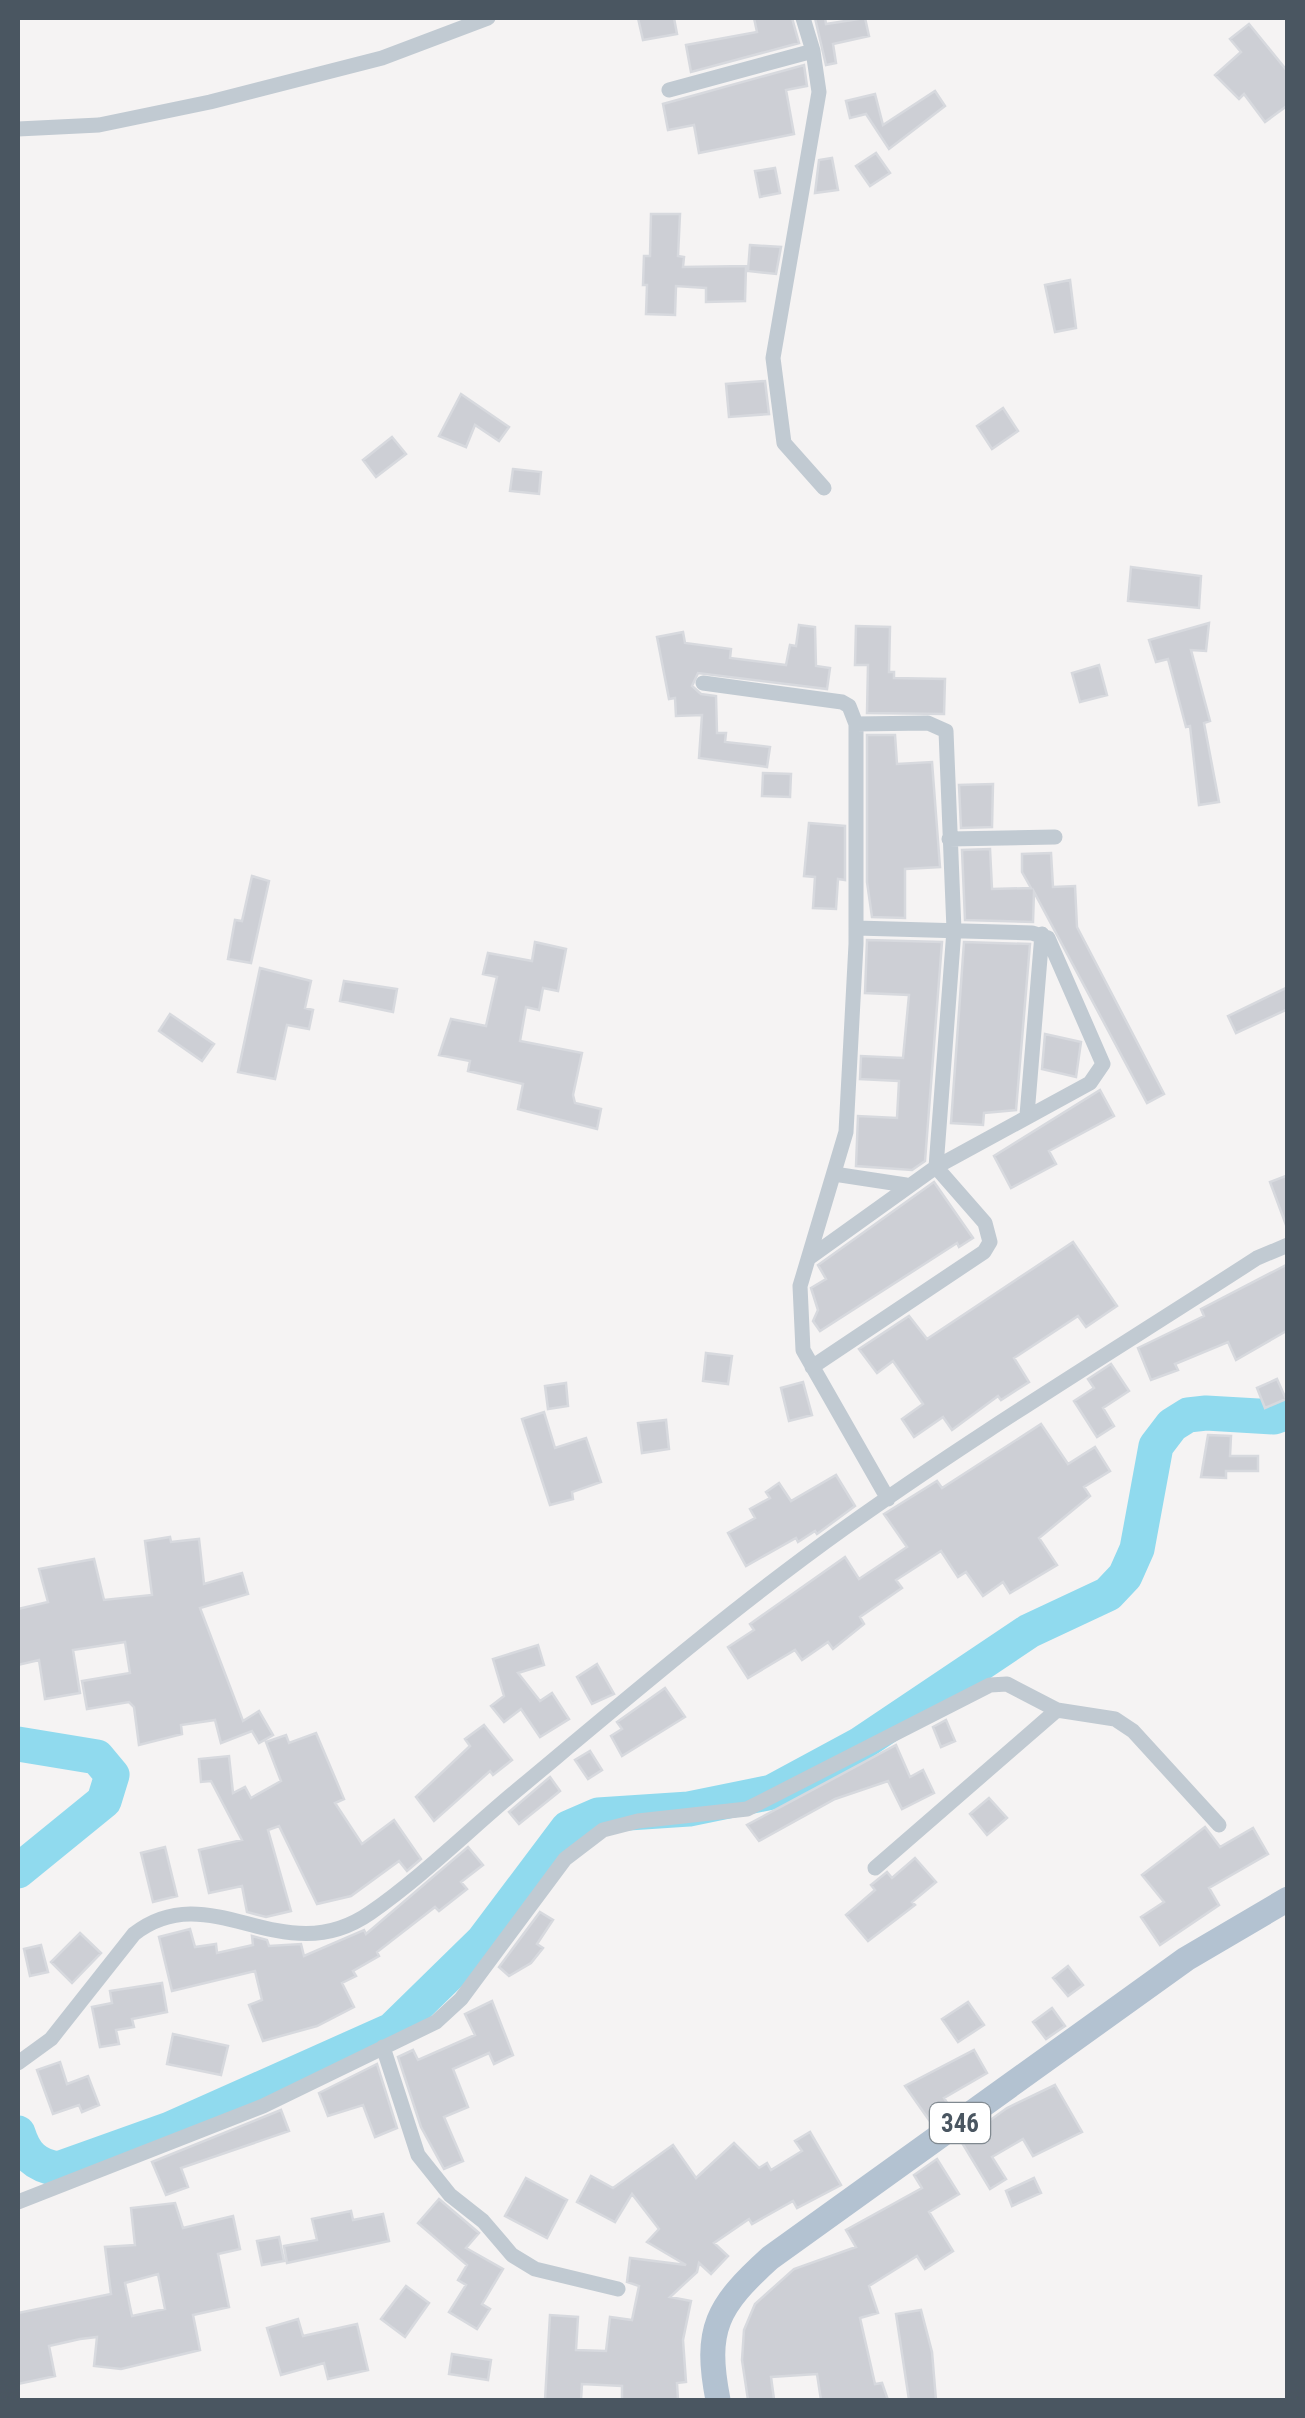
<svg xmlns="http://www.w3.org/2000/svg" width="1305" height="2418" font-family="'Roboto Condensed',sans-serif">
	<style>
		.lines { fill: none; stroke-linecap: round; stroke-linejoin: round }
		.river { stroke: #90daee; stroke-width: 35 }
		.building { fill: #cdcfd5; stroke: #d7d9de; stroke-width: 2.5; fill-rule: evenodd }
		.minor { stroke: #c1cad2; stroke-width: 15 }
		.primary { stroke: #b3c2d1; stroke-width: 25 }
		.labels { text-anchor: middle; stroke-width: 8; stroke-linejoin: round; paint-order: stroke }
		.shield { fill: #fff; stroke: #808990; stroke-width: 2.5 }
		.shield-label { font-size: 25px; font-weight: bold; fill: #4a5661 }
	</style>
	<rect width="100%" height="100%" fill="#f5f3f3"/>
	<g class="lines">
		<path class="river" d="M18,1744L97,1757L112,1775L104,1801L18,1871
			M18,2133C25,2155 35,2165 58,2169L170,2129L392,2030L483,1941L568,1828L598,1815L689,1809L772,1792L859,1745L1029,1631L1108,1594L1125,1576L1137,1549L1156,1446L1172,1425L1188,1415L1206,1413L1274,1417L1288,1412"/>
	</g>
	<path class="building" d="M638,18H674L677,34L643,40Z
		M754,18H792L799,43L691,72L686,45L757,32Z
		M815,18H825L826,24L865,18L869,36L833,44L836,63L826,65Z
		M1249,24L1288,72V105L1265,122L1244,94L1239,99L1215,75L1241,52L1230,39Z
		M804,65L807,86L786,90L794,134L699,153L694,125L668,130L663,104Z
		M935,91L945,106L889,149L866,114L850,118L846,101L875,94L883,125Z
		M876,153L890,173L870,186L856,166Z
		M832,158L838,190L815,193L819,160Z
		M775,168L780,193L760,197L755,171Z
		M651,214H680L678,256L684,257L683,267L746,266L745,301L706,302V288L676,286L675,315L646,314L647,285H643L644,256H650Z
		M750,245L781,247L776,274L748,271Z
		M1070,280L1076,328L1055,332L1045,285Z
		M765,381L769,414L729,417L726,384Z
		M461,394L509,427L499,441L475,425L466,447L439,436Z
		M1003,408L1018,431L992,449L977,426Z
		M392,437L406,454L376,477L363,460Z
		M513,469L541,472L539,494L510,491Z
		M1131,567L1201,576L1199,608L1128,601Z
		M1209,623L1206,651L1191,650L1210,721L1204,723L1219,802L1199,805L1190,726L1186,727L1168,659L1156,662L1149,640Z
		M799,625L815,627L816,666L830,668L827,689L698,673L692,686L701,694L716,696L717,733H726L725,742L770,747L767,767L699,758L702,715L676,716L675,698L669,699L657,637L683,632L685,643L731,649L730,658L786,665L790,645L796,646Z
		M856,626L890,627L889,672H894V678L945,679L944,714L867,713L868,665H855Z
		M1099,665L1107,695L1080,702L1072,673Z
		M867,735H895L897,764L932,762L940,867L905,869V918L872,917L867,882Z
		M763,773L791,774L790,797L762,796Z
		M993,784L992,827L961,828L959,785Z
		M809,823L845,826V880L838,879L836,909L813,908L815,877L804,876Z
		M990,849L992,889L1031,888L1022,872V854L1051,853L1053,887L1075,886L1077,927L1164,1094L1147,1103L1034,892L1033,922L965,920L962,850Z
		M252,876L269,881L251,963L228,959L235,920L242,921Z
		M867,940L942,942L925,1161L912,1170L856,1166L858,1116L897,1118L899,1081L860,1079L861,1056L903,1058L909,995L865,993Z
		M535,942L566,949L558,991L543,988L539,1010L526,1007L520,1041L582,1053L573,1095L575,1103L601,1109L597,1129L518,1109L523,1084L468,1071L470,1061L439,1055L451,1019L486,1026L497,977L483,974L488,953L532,961Z
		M964,942L1030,944L1016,1110L984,1113L983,1125L951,1123Z
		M260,968L311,981L305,1008L313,1010L309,1029L287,1025L275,1079L238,1072Z
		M344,981L397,989L393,1012L340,1001Z
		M1288,987V1009L1236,1033L1228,1016Z
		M170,1014L214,1044L202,1061L159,1031Z
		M1045,1034L1081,1042L1076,1077L1042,1069Z
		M1100,1090L1114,1116L1049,1151L1056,1164L1011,1188L994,1156Z
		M1288,1175V1225H1286L1270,1182Z
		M934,1182L973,1238L959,1247L957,1243L820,1331L813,1321L818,1310L811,1288L826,1279L818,1265Z
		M1073,1242L1117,1306L1086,1327L1078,1316L1014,1358L1029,1382L1001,1400L998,1396L952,1430L943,1417L914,1437L902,1419L923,1404L893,1361L877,1373L859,1349L909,1316L927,1339Z
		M1288,1264V1330L1236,1360L1228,1342L1175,1364L1178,1370L1151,1380L1138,1348L1204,1316L1201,1309Z
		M706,1353L732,1356L728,1384L703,1381Z
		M1111,1364L1129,1391L1103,1408L1114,1426L1097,1437L1074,1401L1094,1388L1088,1379Z
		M1277,1379L1286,1399L1265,1408L1257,1388Z
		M803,1382L812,1415L789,1421L781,1388Z
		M566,1383L568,1406L548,1409L545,1386Z
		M544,1412L555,1448L586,1438L601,1482L572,1492L573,1499L550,1505L522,1419Z
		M666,1420L669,1449L642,1453L638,1423Z
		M1041,1424L1068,1464L1095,1447L1110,1471L1084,1487L1090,1496L1039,1538L1057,1565L1010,1593L1003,1582L983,1596L966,1572L958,1577L941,1551L896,1580L902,1588L860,1617L864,1624L833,1649L828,1642L802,1660L795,1650L748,1678L728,1647L754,1630L750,1624L845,1557L859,1579L907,1547L884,1514L937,1481L942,1488Z
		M1208,1435L1231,1436L1230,1456H1258V1471H1226V1478L1201,1477Z
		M836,1475L855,1506L817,1534L815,1531L798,1542L796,1538L746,1566L728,1533L755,1518L750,1509L770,1498L766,1492L779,1483L791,1501Z
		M170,1537L171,1542L199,1539L204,1584L242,1573L248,1594L200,1608L243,1721L259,1711L273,1735L259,1743L252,1731L221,1743L215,1720L181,1725L182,1734L139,1745L134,1707L129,1702L87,1709L82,1681L130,1673L125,1642L73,1650L80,1693L45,1699L39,1660L18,1665V1609L48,1602L39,1569L94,1559L104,1600L152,1595L145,1541Z
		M538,1645L544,1665L518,1673L540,1701L552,1693L569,1719L540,1737L521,1709L504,1722L491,1706L504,1696L493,1659Z
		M597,1664L614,1694L592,1704L577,1677Z
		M665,1688L685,1717L622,1756L611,1736L622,1729L617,1722Z
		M946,1720L955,1741L941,1747L933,1727Z
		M484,1725L512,1760L493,1775L490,1771L434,1821L416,1797L470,1746L465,1739Z
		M316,1733L344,1799L335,1803L362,1844L394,1820L421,1859L407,1871L399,1861L351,1896L317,1904L279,1826L268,1830L291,1911L266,1917L247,1912L242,1886L209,1893L199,1850L242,1840L211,1781L201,1782L199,1759L229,1756L233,1793L245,1787L251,1798L281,1781L266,1742L286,1735L289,1743Z
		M896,1745L910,1777L923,1770L934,1793L902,1809L888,1781L835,1799L759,1841L747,1825Z
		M590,1751L602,1770L588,1779L575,1760Z
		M550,1777L560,1791L519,1824L509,1812Z
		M989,1798L1007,1818L987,1835L970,1814Z
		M1205,1827L1220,1847L1253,1828L1268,1854L1209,1888L1219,1905L1160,1945L1141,1917L1164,1902L1142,1875Z
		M165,1847L177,1896L153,1902L141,1853Z
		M468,1847L483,1865L461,1882L467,1889L439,1911L435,1907L377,1952L379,1956L353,1971L356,1976L342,1983L354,2007L317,2026L263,2041L249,2005L262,2000L255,1971L172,1991L159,1937L190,1929L195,1947L216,1944L217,1953L253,1945L252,1936L267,1940L269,1946L301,1944L304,1956L364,1930L366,1934Z
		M915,1858L936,1882L912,1902L915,1905L868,1941L846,1915L875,1890L871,1885L887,1872L892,1878Z
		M540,1912L553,1920L537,1944L543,1948L531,1963L509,1976L499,1967Z
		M80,1933L101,1953L72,1983L51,1962Z
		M41,1945L48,1972L30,1976L24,1949Z
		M1068,1966L1083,1985L1068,1996L1053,1978Z
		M162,1983L167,2012L132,2019L134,2027L116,2030L119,2044L100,2047L92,2007L112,2003L110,1991Z
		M492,2001L513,2055L494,2064L489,2053L453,2069L468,2107L444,2117L463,2161L444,2169L421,2127L398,2057L413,2050L418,2060L475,2035L465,2014Z
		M968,2002L984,2025L958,2042L942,2019Z
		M1052,2008L1065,2026L1046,2039L1033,2022Z
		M173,2034L228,2046L221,2075L167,2064Z
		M974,2050L987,2073L944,2098L949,2106L929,2120L905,2086Z
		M60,2062L67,2084L88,2076L99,2105L82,2112L79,2105L53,2114L37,2070Z
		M377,2064L397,2128L375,2137L363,2105L328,2116L319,2093Z
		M1055,2085L1082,2132L1033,2156L1023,2139L992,2157L1006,2179L990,2189L961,2141L1007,2108Z
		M281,2110L289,2131L181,2168L188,2187L166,2195L152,2162Z
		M810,2132L841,2185L797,2208L793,2201L752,2224L749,2219L714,2243L728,2256L711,2274L699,2263L697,2272L670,2297L691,2301L683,2340L686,2382L677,2383L678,2400H622V2386L582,2384L581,2400H545L550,2315L578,2317L576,2350L606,2351L610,2317L632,2320L639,2286L627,2282L630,2258L686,2265L647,2242L659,2229L632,2194L615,2222L577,2202L591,2176L613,2188L673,2145L696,2178L734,2143L759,2168L767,2163L771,2170L802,2151L795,2141Z
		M937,2159L959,2194L929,2212L953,2251L925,2269L917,2256L869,2286L878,2313L860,2318L875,2384L882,2383L888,2400H821L817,2374L771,2377L774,2399L748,2400L742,2360L744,2330L755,2304L794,2269L856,2247L846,2230L922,2188L914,2175Z
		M526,2178L567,2200L547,2238L505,2216Z
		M1034,2178L1041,2193L1012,2206L1006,2191Z
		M439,2199L479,2233L466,2248L503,2269L482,2304L490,2309L477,2329L449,2312L466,2285L458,2280L467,2265L418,2223Z
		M175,2203L183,2228L233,2216L240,2249L218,2254L229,2307L193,2315L200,2350L121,2369L94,2366L97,2337L80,2339L49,2346L55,2376L18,2384V2313L111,2294L105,2247L135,2245L131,2208ZM158,2274L165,2309L132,2316L125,2283Z
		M351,2211L353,2220L383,2214L389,2241L287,2263L284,2246L317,2240L312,2219Z
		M279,2237L284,2261L262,2265L257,2241Z
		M406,2286L429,2303L405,2337L381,2319Z
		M921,2310L932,2352L936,2400H909L896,2314Z
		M298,2319L303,2336L357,2324L368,2370L328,2379L324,2363L281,2375L267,2328Z
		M452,2354L491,2360L488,2380L449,2374Z"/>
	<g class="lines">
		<path class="minor" d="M803,18L813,51
			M669,90L813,51L819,92L773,358L784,443L824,488
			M18,129L99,125L210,102L382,58L488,18
			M703,683L842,702L849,706L856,724V944L846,1132L800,1286L803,1350L888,1499
			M949,839L1055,837
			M1027,1115L1042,934
			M834,1174L906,1185
			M809,1258L936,1167L954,930L946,731L928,723L856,724
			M812,1367L984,1252L990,1242L985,1223L936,1167L1090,1083L1103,1064L1048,938L1032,933L856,928
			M875,1868L1057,1710
			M383,2047L418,2155L450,2195L483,2221L512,2255L535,2269L618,2289
			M18,2063L51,2039L134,1934C211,1874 282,1974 370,1913C419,1879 464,1835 510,1796C618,1706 731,1609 846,1527C979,1432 1120,1347 1257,1258L1288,1245
			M18,2202L263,2106L436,2022L461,1999L565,1859L603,1830L638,1821L747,1809L990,1685L1007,1684L1057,1710L1115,1719L1133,1731L1219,1825"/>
		<path class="primary" d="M718,2400C704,2329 717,2306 770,2258L1186,1959L1288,1899"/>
	</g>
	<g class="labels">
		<rect class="shield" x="930" y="2103" width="60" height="40" rx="8"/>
		<g class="shield-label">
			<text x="960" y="2132">346</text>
		</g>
	</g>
	<rect width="1305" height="2418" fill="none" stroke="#4a5661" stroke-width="40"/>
</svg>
